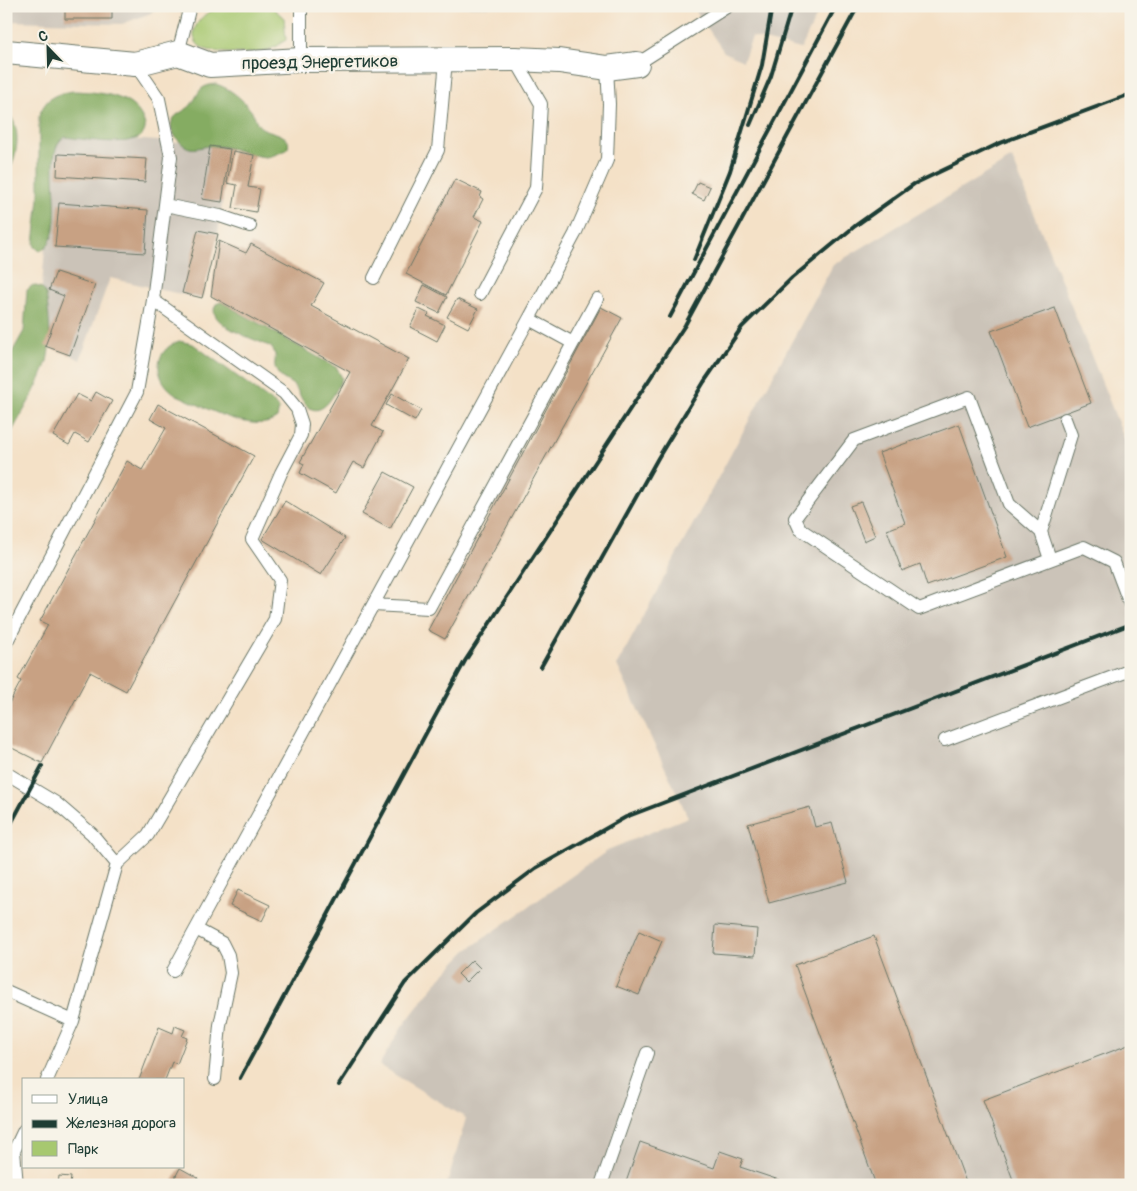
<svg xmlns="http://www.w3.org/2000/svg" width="1137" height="1191" font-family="Pangolin,sans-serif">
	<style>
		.industrial { fill: #cbc3b8 }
		.green { fill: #a7c870; stroke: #638252 }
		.forest { fill: #85ac62; stroke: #52744b }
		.building { fill: #c8a183 }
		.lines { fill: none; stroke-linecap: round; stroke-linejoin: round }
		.lane-casing { stroke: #6a7667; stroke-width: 14 }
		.street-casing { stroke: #6a7667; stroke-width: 26 }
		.lane { stroke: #fff; stroke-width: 12 }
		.street { stroke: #fff; stroke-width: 24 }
		.rail { stroke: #1f3d34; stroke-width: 4 }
		.labels { text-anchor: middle; stroke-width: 5; stroke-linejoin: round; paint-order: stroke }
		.street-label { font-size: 18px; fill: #1f3d34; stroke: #f7f3e8 }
	</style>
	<rect width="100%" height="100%" fill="#f7f3e8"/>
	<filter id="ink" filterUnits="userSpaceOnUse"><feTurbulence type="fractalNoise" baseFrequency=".02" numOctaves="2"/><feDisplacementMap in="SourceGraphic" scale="10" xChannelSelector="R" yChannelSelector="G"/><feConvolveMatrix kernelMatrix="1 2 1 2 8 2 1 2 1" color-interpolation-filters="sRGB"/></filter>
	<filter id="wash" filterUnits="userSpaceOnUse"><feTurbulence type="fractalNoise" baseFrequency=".0096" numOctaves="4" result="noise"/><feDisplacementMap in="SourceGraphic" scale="20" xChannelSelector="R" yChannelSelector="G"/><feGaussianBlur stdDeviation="1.12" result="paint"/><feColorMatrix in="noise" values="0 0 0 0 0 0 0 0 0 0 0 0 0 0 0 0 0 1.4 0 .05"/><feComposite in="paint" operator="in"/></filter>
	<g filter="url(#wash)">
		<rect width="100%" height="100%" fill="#f4e1c7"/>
		<path class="industrial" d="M6,6H821L801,49L752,37L743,61L724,52L693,7H156L151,13L122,24L6,21Z
			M54,135L230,145L218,234L202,299L110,278L80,360L38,336Z
			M1012,158L1131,455V1185H447L466,1118L379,1065L402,1027L439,979L466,951L610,849L688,817L617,665L833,265Z"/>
		<path class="green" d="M273,8L284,18L286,40C280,43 273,49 266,51C255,55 210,54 201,47C184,35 201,13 216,9Z"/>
		<path class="forest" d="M216,84C232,89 245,101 254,115C256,120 257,125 262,128C270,133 295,134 287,150C281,152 272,157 265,157C248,155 231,146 213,146C204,145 195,151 187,147C180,144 171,133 171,126C172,113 184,113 191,105C200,93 197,86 216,84Z
			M73,91C99,92 137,94 145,125C146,130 143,136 138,138C120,146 84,139 65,137C38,148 73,236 40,251L35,247L34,244L39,198V116C46,97 55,94 73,91Z
			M6,111C24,127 17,159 6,177Z
			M33,285L42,288L46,294C49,315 52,341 47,361C40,385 19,418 6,442V363L24,331L27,290Z
			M221,302L337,368L342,378C337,390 322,423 305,404C301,399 299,392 295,387C290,381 281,380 277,372C271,363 280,358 271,347C259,340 203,325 216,304Z
			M179,341L193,344L275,404L279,409L277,418C256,436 200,405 177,395C154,381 151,352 179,341Z"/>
		<g id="blocks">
			<path class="building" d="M65,6H112V19H65Z
				M210,146L230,149L222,202L202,199Z
				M233,151L254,155L248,187L260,189L256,212L233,208L237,185L227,183Z
				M58,154L147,159L145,182L57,176Z
				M455,179L482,192L480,197L483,199L474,217L483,221L446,295L406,274Z
				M698,182L710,187L704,200L692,194Z
				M59,203L148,210L145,253L55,247Z
				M198,230L218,234L202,298L182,293Z
				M219,241L246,253L251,244L324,283L311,306L409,359L372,426L383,432L364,468L353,462L336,493L300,473L304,464L300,462L350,372L211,296Z
				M56,272L95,285L70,355L45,346L64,296L49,290Z
				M424,285L447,297L439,313L416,302Z
				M457,299L478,309L468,328L447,317Z
				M601,307L622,318L445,639L428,630Z
				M1055,308L1091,403L1027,427L991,331Z
				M419,309L429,314L427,316L445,325L437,341L410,327Z
				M96,392L112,401L89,442L75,434L69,445L53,436L77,394L91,401Z
				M392,394L421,410L415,421L386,405Z
				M158,404L254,456L126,691L90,672L42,763L6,745V709L21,681L18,679L48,625L40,621L127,461L142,470L166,428L150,419Z
				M959,424L1007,557L927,586L920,564L902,571L887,530L905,523L879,453Z
				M385,472L413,487L390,529L362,514Z
				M285,501L345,538L321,575L262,539Z
				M861,502L875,536L864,541L850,506Z
				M810,807L815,827L832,823L848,882L769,903L748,824Z
				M238,890L270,905L262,921L230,906Z
				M715,925L757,929L755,956L713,953Z
				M639,931L662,941L639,995L616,986Z
				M874,936L967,1185H876L795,965Z
				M472,960L480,968L466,982L458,974Z
				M175,1026L185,1030L182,1036L187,1038L177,1064L172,1062L165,1080H139L159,1027L173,1033Z
				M1131,1044V1185H1015L983,1100Z
				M640,1142L714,1168L720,1151L743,1159L740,1167L779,1180L778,1185H625Z
				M180,1168L198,1178L195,1185H171Z
				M59,1176L71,1177L70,1185H58Z"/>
		</g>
	</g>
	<g filter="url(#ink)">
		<use href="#blocks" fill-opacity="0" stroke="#6a7667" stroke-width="1"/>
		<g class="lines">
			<g class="lane-casing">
				<path id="lane" d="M178,53L190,6
					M301,60V6
					M637,64L728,6
					M165,205L220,216L250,226
					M374,278L438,150L446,60
					M480,294L536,188L541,104L515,59
					M573,343L529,319L575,234L607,160L609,104L607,68
					M1041,532L1009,504L969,397L854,440L795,518L800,529L919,609L1084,547L1114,562L1131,607
					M1050,559L1041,532L1071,435L1065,419
					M373,605L429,608L597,299
					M6,643L137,392L153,300L171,157L159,99L135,64
					M945,740L1131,670
					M6,773L56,803L92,834L117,864
					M196,929L222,943L228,955L231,973L220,1025L215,1079
					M173,971L529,319
					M6,991L73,1021
					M47,1080L73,1021L117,864L148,835L275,619L280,580L252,539L281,473L301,435L302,424L297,409L284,393L153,300
					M17,1185L14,1151L24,1130
					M601,1185L647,1053"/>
			</g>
			<g class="street-casing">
				<path id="street" d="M6,52L135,64L178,53L210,65L301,60L515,59L559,61L607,68L637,64"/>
			</g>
			<use href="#lane" class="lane"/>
			<use href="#street" class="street"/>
			<path class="rail" d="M750,125L771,76L792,6
				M694,260L730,171L762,65L772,6
				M670,317L836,6
				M541,667L658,458L704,382L742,327L792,278L855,226L914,184L1000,143L1131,94
				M6,833L42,766
				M240,1078L465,661L685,325L858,6
				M339,1085L405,983L476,913L536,868L626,817L1131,624"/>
		</g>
	</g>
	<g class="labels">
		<g class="street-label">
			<text transform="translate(320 62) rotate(-1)" y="6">проезд Энергетиков</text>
		</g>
	</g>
	<rect width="1137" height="1191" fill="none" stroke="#f7f3e8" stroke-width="25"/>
	<rect x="22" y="1078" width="162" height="90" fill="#f7f3e8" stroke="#a1aaa0"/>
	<rect x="32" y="1095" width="25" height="8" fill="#ffffff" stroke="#a1aaa0"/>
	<text x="68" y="1104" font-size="15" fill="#1f3d34">Улица</text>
	<rect x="32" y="1120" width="25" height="8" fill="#1f3d34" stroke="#a1aaa0"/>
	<text x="68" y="1128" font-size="15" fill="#1f3d34">Железная дорога</text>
	<rect x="32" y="1141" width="25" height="15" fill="#a7c870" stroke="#a1aaa0"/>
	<text x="68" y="1154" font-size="15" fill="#1f3d34">Парк</text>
	<g transform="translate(48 48) rotate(337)" stroke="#f7f3e8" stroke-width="4" paint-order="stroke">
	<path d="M0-4L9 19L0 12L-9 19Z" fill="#1f3d34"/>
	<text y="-8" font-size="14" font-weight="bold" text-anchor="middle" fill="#1f3d34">С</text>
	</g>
</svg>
